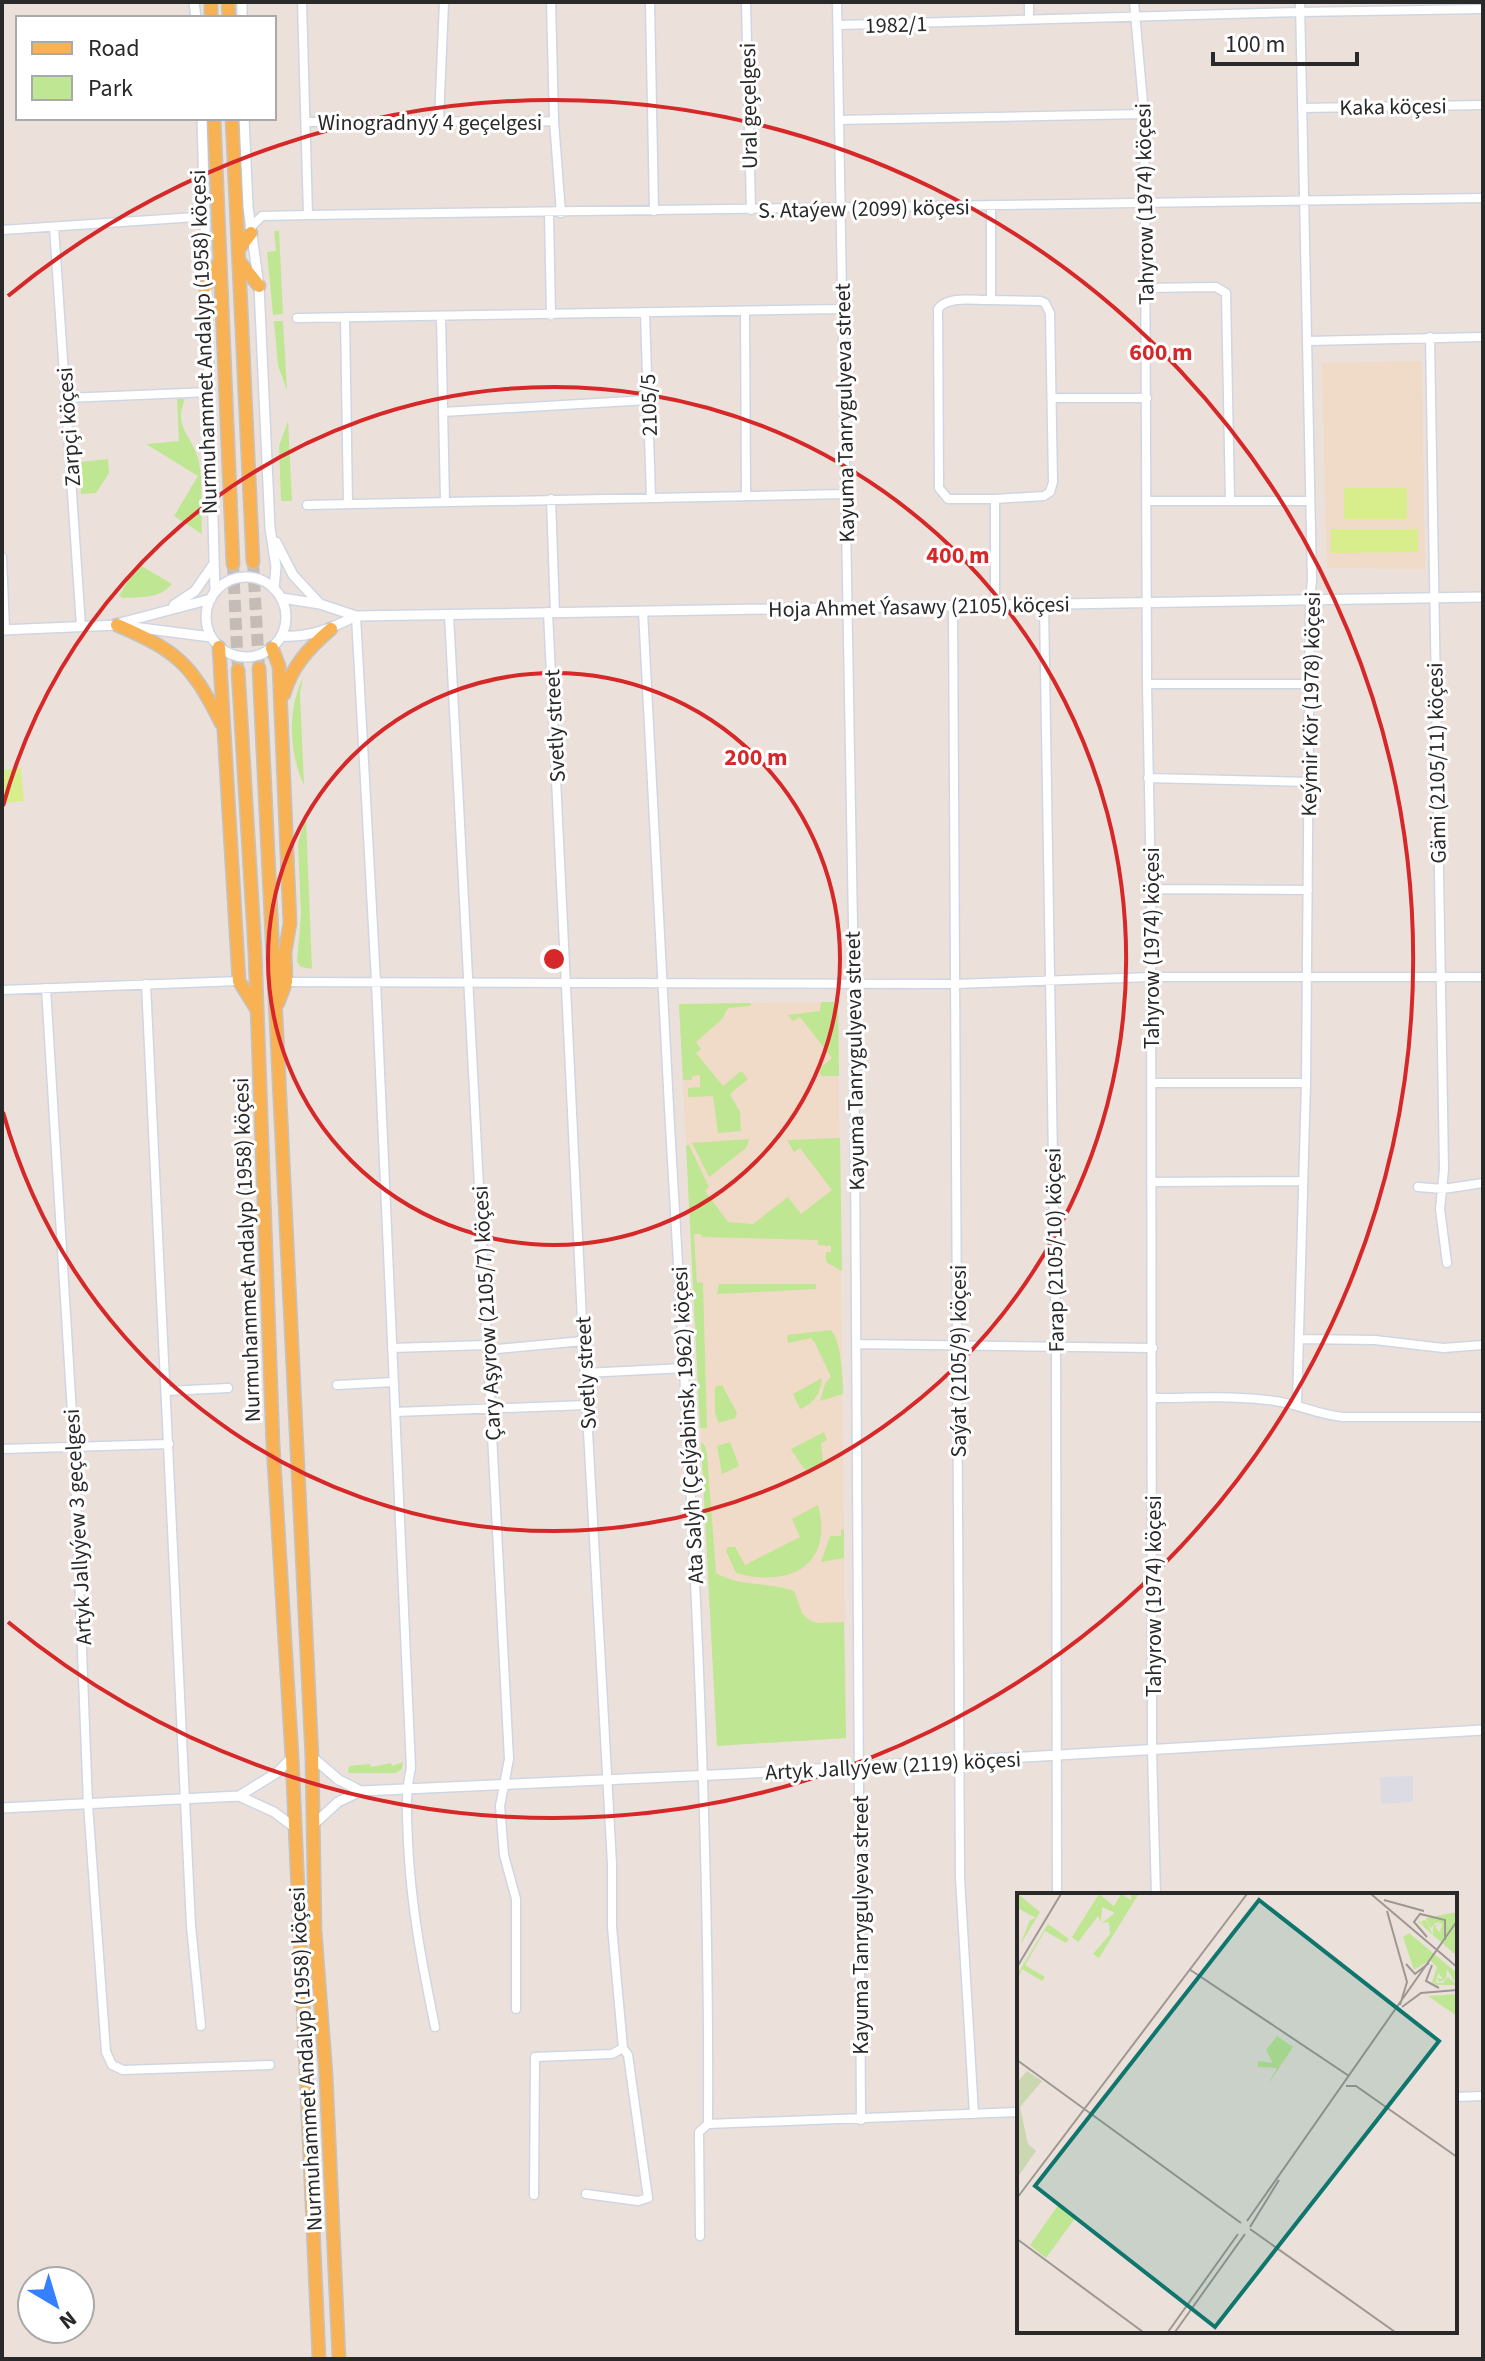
<svg xmlns="http://www.w3.org/2000/svg" width="1485" height="2361" font-family="'Source Sans 3',sans-serif">
	<style>
		.industrial { fill: #dcdbe4 }
		.education { fill: #efdbc8 }
		.green { fill: #bfe692 }
		.pitch { fill: #d8ee8d }
		.lines { fill: none; stroke-linecap: round; stroke-linejoin: round }
		.primary-tunnel { stroke: #c5bcb7; stroke-width: 12; stroke-dasharray: 12 6; stroke-linecap: butt }
		.minor-casing { stroke: #cfd6e3; stroke-width: 11 }
		.tertiary-casing { stroke: #cfd6e3; stroke-width: 12 }
		.primary-casing { stroke: #c3c3c3; stroke-width: 15 }
		.minor { stroke: #fff; stroke-width: 8 }
		.tertiary { stroke: #fff; stroke-width: 9 }
		.primary { stroke: #f8b253; stroke-width: 12 }
		.ring { fill: none; stroke: #d62828; stroke-width: 4 }
		.labels { text-anchor: middle; stroke-width: 6; stroke-linejoin: round; paint-order: stroke }
		.street-label { font-size: 22px; fill: #292929; stroke: #fff }
		.inset-road { fill: none; stroke: #9e9793; stroke-width: 2 }
		.view { fill: #0f766e; fill-opacity: 0.15; stroke: #0f766e; stroke-width: 4 }
		.inset-edge { fill: none; stroke: #292929; stroke-width: 4 }
		.centre { fill: #d62828; stroke: #fff; stroke-width: 4 }
		.ring-label { font-size: 24px; text-anchor: middle; font-weight: bold; fill: #d62828; stroke: #fff; stroke-width: 6; stroke-linejoin: round; paint-order: stroke }
	</style>
	<rect width="100%" height="100%" fill="#ece1da"/>
	<path class="industrial" d="M1413,1776V1802L1381,1804L1380,1777Z"/>
	<path class="education" d="M1422,361L1425,569L1327,568L1322,363Z
		M838,1002L846,1738L717,1746L679,1004Z"/>
	<path class="green" d="M274,231H279L283,314L273,315L267,252L276,251Z
		M274,321H283L287,390L278,366Z
		M177,399H185C173,427 191,434 198,458C203,475 201,515 202,534L174,516L198,476L146,444L179,441Z
		M288,421L292,501H281L279,446Z
		M108,459L109,473L96,493L81,494L79,462Z
		M138,564L172,584C159,599 141,597 123,598L119,596Z
		M303,678L300,693L304,785C289,753 287,710 303,678Z
		M306,818L312,969L301,967L297,962L301,915L298,843Z
		M821,1002H838L839,1076H821L819,1069L832,1058L800,1017L793,1021L788,1015L820,1011Z
		M751,1003L750,1006L728,1008L722,1019L696,1042L701,1049L696,1053L723,1086L741,1071L748,1079L730,1094L740,1112L741,1131L718,1133L713,1096L688,1097V1088L700,1087V1075L692,1076V1080H683L679,1004Z
		M840,1138L842,1271L826,1262V1252H831V1246L818,1245V1240L702,1237L701,1234H694L697,1282L703,1283L707,1428H700L686,1145H689L709,1187L705,1191L728,1222L753,1224L788,1197L801,1214L832,1190L800,1148L794,1152L787,1140Z
		M749,1139L746,1148L709,1177L692,1143Z
		M719,1284H816V1289L717,1294Z
		M831,1330C841,1341 843,1378 843,1394L820,1401L825,1384L831,1377L815,1343L811,1338L788,1343L787,1335Z
		M822,1378C820,1394 815,1403 800,1409L793,1394Z
		M722,1385L737,1413L735,1418L719,1423L715,1413V1387Z
		M824,1432L827,1440L821,1443L823,1462L819,1466L805,1470L791,1449Z
		M701,1442L705,1446L707,1454L716,1573C739,1587 769,1582 794,1591L802,1613L809,1620L817,1623L844,1622L846,1738L717,1746Z
		M730,1442L739,1466L722,1474L717,1446Z
		M818,1505C834,1566 789,1588 736,1573L726,1551L728,1547H735L745,1565L800,1537L792,1519Z
		M844,1529V1558L821,1562L830,1536H841V1530Z
		M403,1762L402,1769L396,1773H348L349,1766L370,1764L371,1767L391,1763L392,1766Z"/>
	<path class="pitch" d="M1344,488H1407V519H1344Z
		M1331,529H1418V552L1331,553Z
		M21,768L24,801L2,803V770Z"/>
	<g class="lines">
		<path class="primary-tunnel" d="M253,562L259,668
			M233,564L238,670"/>
		<g class="minor-casing">
			<path id="minor" d="M302,2L308,215
				M551,2L554,121L561,213
				M650,2L654,211
				M746,2L751,210
				M837,2L854,984L861,2120
				M1134,2L1144,114L1145,204L1147,684L1151,889L1152,1750L1156,1895
				M1029,19V2
				M838,25L1300,12L1483,9
				M1303,108L1483,105
				M439,120L444,2
				M839,120L1144,114
				M307,122L554,121
				M991,205V300L1041,301L1045,303L1050,313L1053,482L1050,492L1044,496L995,499V605
				M549,213L551,315
				M54,227L81,626
				M250,228L262,216L308,215L1483,198
				M2,230L196,217L205,209
				M1145,288L1216,287L1226,293L1230,501
				M991,300C975,301 948,295 938,309L939,488L948,499H995
				M745,311L746,494
				M645,313L651,497
				M345,317L348,504
				M441,317L445,501
				M297,318L842,309
				M1430,337L1444,1169L1440,1209L1447,1263
				M1308,341L1483,337
				M66,398L210,392
				M1052,398H1147
				M443,412L648,400
				M551,499L555,613
				M1147,501H1310
				M307,505L845,494
				M2,557L5,630
				M1044,605L1056,1345L1057,1895
				M953,606L960,1878L974,2114
				M643,611C652,789 661,966 671,1143C690,1470 710,1796 708,2124L699,2132L700,2236
				M449,614L509,1759L500,1806L504,1855L516,1899V2009
				M356,616L376,982L411,1768C405,1794 407,1816 408,1842C411,1908 422,1963 435,2027
				M1147,684H1309
				M1148,778L1308,782
				M1151,889L1308,890
				M284,982L955,984L1151,977H1483
				M146,984L191,1926L201,2026
				M46,988L74,1446L88,1804L106,2052L112,2065L123,2070L270,2065
				M2,990L239,981
				M1152,1083H1306
				M1151,1182L1303,1181
				M1418,1187L1443,1189L1483,1183
				M1299,1339L1375,1340L1443,1348L1483,1345
				M857,1344L1153,1348
				M392,1348L487,1345
				M487,1350L583,1341
				M585,1373L685,1368
				M337,1385L394,1382
				M167,1391L228,1388
				M1153,1398C1193,1398 1235,1395 1275,1401C1298,1404 1319,1415 1343,1417H1483
				M1297,1405L1306,1083L1310,600L1312,580L1300,2
				M395,1412L587,1405
				M2,1449L169,1444
				M1455,2097L1483,2096
				M708,2124L1019,2112
				M586,2194L638,2201L648,2198L628,2055L623,2048
				M534,2195L535,2057L612,2054L623,2048L612,1927V1864L583,1341L548,612"/>
		</g>
		<g class="tertiary-casing">
			<path id="tertiary" d="M194,2L196,18
				M242,2V18
				M202,118L215,592
				M244,118L248,207L259,286L270,528L276,567L274,589
				M276,542L293,575L320,604
				M206 617a40 40 0 1 1 80 0a40 40 0 1 1-80 0Z
				M282,598L320,604L356,616L1483,597
				M174,605L195,591L213,565
				M120,623L211,599
				M2,630L117,625L211,637
				M282,636C309,638 332,628 356,616
				M312,1757L339,1780L361,1791
				M239,1796L274,1812L294,1827
				M2,1808L239,1796L278,1772L292,1757
				M314,1824L338,1802L361,1791L734,1774L1483,1730"/>
		</g>
		<g class="primary-casing">
			<path id="primary" d="M228,2L229,18
				M211,18V2
				M214,118L233,564
				M232,118L253,562
				M238,250L251,233
				M239,261L259,286
				M205,287L220,261
				M117,625C177,651 191,663 221,723
				M219,647L239,981L257,1010
				M272,648L279,666L290,923L285,952L286,982L278,1003
				M259,668L312,1757L315,1931L326,2075L339,2359
				M238,670L255,952L273,1445L292,1757L319,2359
				M284,694C292,666 309,648 331,629"/>
		</g>
		<use href="#minor" class="minor"/>
		<use href="#tertiary" class="tertiary"/>
		<use href="#primary" class="primary"/>
	</g>
	<g class="ring">
		<circle cx="554" cy="959" r="286"/>
		<path d="M3 806A572 572 0 1 1 3 1112"/>
		<path d="M8 296A859 859 0 1 1 8 1622"/>
	</g>
	<g class="labels">
		<g class="street-label">
			<text transform="translate(896 24) rotate(-2)" y="8">1982/1</text>
			<text transform="translate(748 106) rotate(-91)" y="8">Ural geçelgesi</text>
			<text transform="translate(1393 106) rotate(-1)" y="8">Kaka köçesi</text>
			<text x="430" y="130">Winogradnyý 4 geçelgesi</text>
			<text transform="translate(1144 204) rotate(-91)" y="8">Tahyrow (1974) köçesi</text>
			<text transform="translate(864 208) rotate(-1)" y="8">S. Ataýew (2099) köçesi</text>
			<text transform="translate(203 342) rotate(-92)" y="8">Nurmuhammet Andalyp (1958) köçesi</text>
			<text transform="translate(648 405) rotate(-92)" y="8">2105/5</text>
			<text transform="translate(844 413) rotate(-91)" y="8">Kayuma Tanrygulyeva street</text>
			<text transform="translate(68 427) rotate(-94)" y="8">Zarpçi köçesi</text>
			<text transform="translate(919 606) rotate(-1)" y="8">Hoja Ahmet Ýasawy (2105) köçesi</text>
			<text transform="translate(1310 704) rotate(-89)" y="8">Keýmir Kör (1978) köçesi</text>
			<text transform="translate(554 726) rotate(-93)" y="8">Svetly street</text>
			<text transform="translate(1436 763) rotate(-91)" y="8">Gämi (2105/11) köçesi</text>
			<text transform="translate(1151 948) rotate(-90)" y="8">Tahyrow (1974) köçesi</text>
			<text transform="translate(854 1061) rotate(-91)" y="8">Kayuma Tanrygulyeva street</text>
			<text transform="translate(246 1250) rotate(-92)" y="8">Nurmuhammet Andalyp (1958) köçesi</text>
			<text transform="translate(1054 1250) rotate(-91)" y="8">Farap (2105/10) köçesi</text>
			<text transform="translate(486 1313) rotate(-93)" y="8">Çary Aşyrow (2105/7) köçesi</text>
			<text transform="translate(958 1361) rotate(-90)" y="8">Saýat (2105/9) köçesi</text>
			<text transform="translate(585 1373) rotate(-93)" y="8">Svetly street</text>
			<text transform="translate(687 1425) rotate(-93)" y="8">Ata Salyh (Çelýabinsk, 1962) köçesi</text>
			<text transform="translate(77 1527) rotate(-93)" y="8">Artyk Jallyýew 3 geçelgesi</text>
			<text transform="translate(1153 1596) rotate(-90)" y="8">Tahyrow (1974) köçesi</text>
			<text transform="translate(893 1765) rotate(-3)" y="8">Artyk Jallyýew (2119) köçesi</text>
			<text transform="translate(860 1925) rotate(-90)" y="8">Kayuma Tanrygulyeva street</text>
			<text transform="translate(305 2059) rotate(-93)" y="8">Nurmuhammet Andalyp (1958) köçesi</text>
		</g>
	</g>
	<g transform="translate(1017 1893)">
		<rect width="440" height="440" fill="#ece1da"/>
		<path d="M1,1L23,19L3,52L13,27L19,25L0,15ZM82,1L97,13L104,1L114,7V1L121,2L82,65L76,61L93,41L92,29L85,30L98,20L85,14L84,29L81,23L61,49L55,44ZM440,19L439,57L440,63L401,29L403,25L402,28L407,34L404,28L409,27L416,42V33L423,31L418,34L423,39L425,31L420,29L413,35L409,25ZM31,31L52,46L49,50L28,38L8,72L28,84L25,88L5,76L0,88V82ZM392,40L440,80L437,88L430,76L429,86L422,89L420,85L426,86L421,80L419,90H426L431,84L440,92H420L415,89L420,74L413,67L397,77L386,44ZM440,101V123L411,103H412ZM260,143L276,154L250,193L260,175L241,174V168L256,170L249,157ZM42,311L59,324L29,365L13,352Z" fill="#bfe692"/>
		<path d="M10,178L25,188L3,214L11,251L19,258L0,285V190Z" fill="#cad7b0"/>
		<path class="inset-road" d="M354,1L440,74M367,7L407,18M370,18L390,89L383,112M410,44L397,29L403,21L428,27V47M389,71L398,81L412,70M415,72L409,88L422,95M0,74L44,1M172,76L332,183M385,114L404,100L440,97M0,167L224,330M329,193H339L440,264M0,305L230,1M230,328L440,28M233,334L262,287M233,336L378,439M0,346L126,439M151,439L221,341M158,439L228,341"/>
		<path class="view" d="M242,7L422,148L198,434L18,293Z"/>
		<rect width="440" height="440" class="inset-edge"/>
	</g>
	<circle cx="554" cy="959" r="12" class="centre"/>
	<g class="ring-label">
		<text x="1161" y="360">600 m</text>
		<text x="958" y="563">400 m</text>
		<text x="756" y="765">200 m</text>
	</g>
	<rect width="1485" height="2361" fill="none" stroke="#292929" stroke-width="8"/>
	<rect x="16" y="16" width="260" height="104" fill="#ffffff" stroke="#a9a9a9" stroke-width="2"/>
	<rect x="32" y="42" width="40" height="12" fill="#f8b253" stroke="#a9a9a9" stroke-width="2"/>
	<text x="88" y="56" font-size="24" fill="#292929">Road</text>
	<rect x="32" y="76" width="40" height="24" fill="#bfe692" stroke="#a9a9a9" stroke-width="2"/>
	<text x="88" y="96" font-size="24" fill="#292929">Park</text>
	<g transform="translate(56 2305) rotate(142)"><circle r="38" fill="#ffffff" stroke="#a9a9a9" stroke-width="2"/>
	<path d="M0-6L14 30L0 20L-14 30Z" fill="#3480ff"/>
	<text y="-12" font-size="22" font-weight="bold" text-anchor="middle" fill="#292929">N</text>
	</g>
	<path d="M1213 52v12h144v-12" fill="none" stroke="#292929" stroke-width="4"/>
	<text x="1225" y="52" font-size="24" fill="#292929" stroke="#ffffff" stroke-width="6" paint-order="stroke">100 m</text>
</svg>
